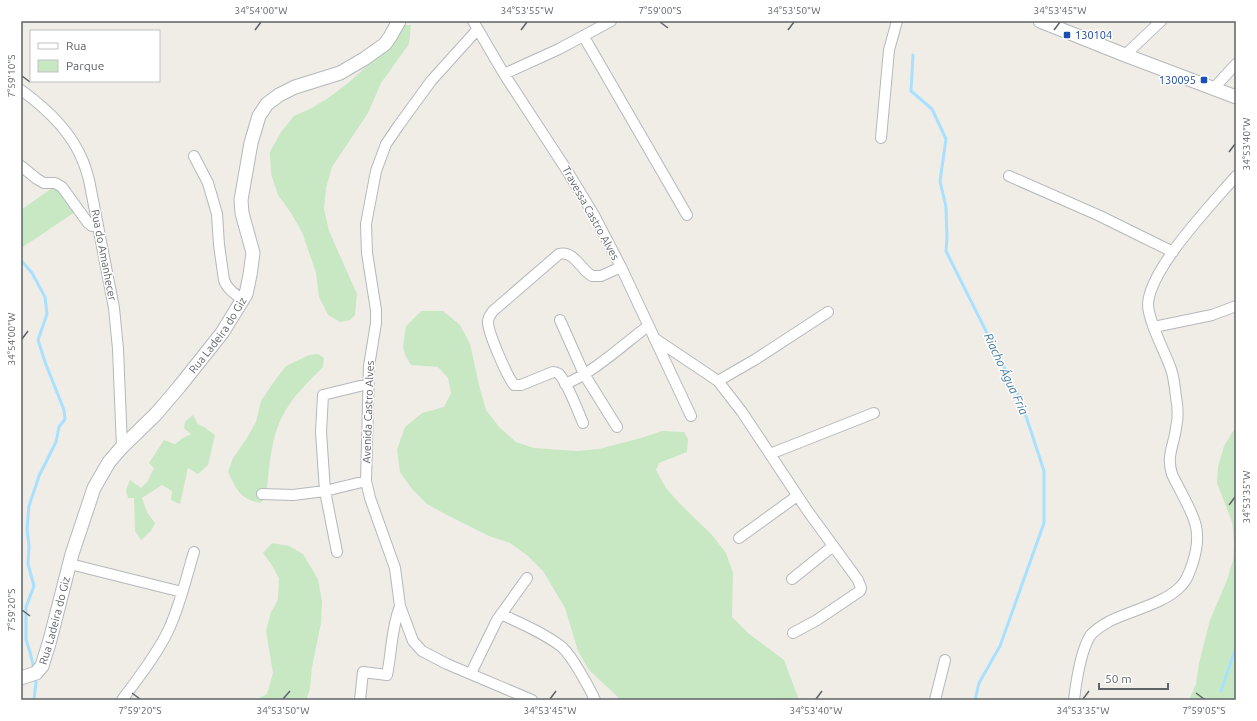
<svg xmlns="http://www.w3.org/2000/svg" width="1257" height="721" font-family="Ubuntu,sans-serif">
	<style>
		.green { fill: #c7e8c3 }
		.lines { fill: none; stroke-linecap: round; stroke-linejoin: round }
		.stream { stroke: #a8e1ff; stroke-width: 3 }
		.minor-casing { stroke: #b4b8bb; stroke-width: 12 }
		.tertiary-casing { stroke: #b4b8bb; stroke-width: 15 }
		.minor { stroke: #fff; stroke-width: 10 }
		.tertiary { stroke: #fff; stroke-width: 13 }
		.ticks { fill: none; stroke: #5e6367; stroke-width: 1.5 }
		.transit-dot { fill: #1a4fb4; stroke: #fff; stroke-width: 1.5 }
		.labels { text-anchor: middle; stroke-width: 3; stroke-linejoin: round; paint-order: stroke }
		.transit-label { font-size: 11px; fill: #164399; stroke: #fff; text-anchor: start }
		.street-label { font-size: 11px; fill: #5e6367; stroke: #fff }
		.water-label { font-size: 12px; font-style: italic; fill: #3c77a2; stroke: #fff }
		.neatline { fill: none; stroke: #5e6367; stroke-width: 1.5 }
		.ticks-label { font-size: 10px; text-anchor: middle; fill: #5e6367 }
	</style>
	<rect width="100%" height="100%" fill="#f0ede7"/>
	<path class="green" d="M403,25H411L409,44L381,83L368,113L332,167L326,188L324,209L329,231L357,294L355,315L350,320L340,322L328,315L319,297L316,273L302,232L291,213L278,195L271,174L270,152L281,132L294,116L312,108L331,96L348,83L393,43Z
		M55,186L75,212L23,247L21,245V210Z
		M421,311H443L460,325L470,344L480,389L486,410L500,428L516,442L534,448L577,451L599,449L641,438L662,431L684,432L688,439L687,452L659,463L656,470L666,488L680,504L712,535L726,553L733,573L732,617L748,633L784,660L799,700H621L589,670L578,651L565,608L543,571L528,556L510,543L489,536L445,514L427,504L412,489L400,472L397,450L405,427L422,413L444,407L451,393L448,378L438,367L411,365L405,355L403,347L406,326Z
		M318,354L324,358L323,367C308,382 292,397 282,417C270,440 269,473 266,498L260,503C239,498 237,490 228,472L233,458L245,441L256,422L261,401L273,383L286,366L309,355Z
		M193,415L198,424L204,427L215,435L208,465L198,474L188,468L180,504L171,500L172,491L162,485L142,498L147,512L155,523L151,531L141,540L135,531L134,498H128L126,490L130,480L141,488L147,482L154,468L149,463L164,440L175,444L183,438L191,434L184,428L185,422Z
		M1236,423V700H1189L1196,684L1199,663L1210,620L1227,580L1233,560L1234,544L1232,522L1217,483L1218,467L1224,446L1235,428Z
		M272,543L289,546L303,554L318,579L322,601L321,623L312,667L310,689L306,700H255L267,694L273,673L266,631L271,612L278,600L279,578L271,564L263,553Z"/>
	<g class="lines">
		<path class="stream" d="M913,55L911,91L932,109L946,139L940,181L946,207L947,238L946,251L1021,401L1044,471V523L1000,646L979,683L975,700
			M21,260L32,273L45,297L47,314L38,340L45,362L64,410L65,419L59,427L56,442L39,476L29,506L27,529L29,546L28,564L34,586L26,607V640L30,652L34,669
			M1221,691L1236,647
			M34,700L36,682L35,677"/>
		<g class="minor-casing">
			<path id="minor" d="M473,21L504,74L566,169L594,215L621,267L691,416
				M477,30L431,81L399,125L386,144L376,171L366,224L367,253L376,310V323L369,366L366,481L370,498L395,568L400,606L413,641L422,651L447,664L532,700
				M584,37L687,215
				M1125,55L1161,21
				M504,74L559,49L611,21
				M1213,89L1236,64
				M21,90C46,108 70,130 82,159C85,165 87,173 89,180L114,308L118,349L122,447
				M881,138L889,50L897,21
				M194,156L208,183L217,214L219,245L224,280C227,289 235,294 243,300
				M21,166L37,179L44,183H55L62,187L88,223L92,226H98
				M1009,176L1100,216L1173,252
				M560,320L584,374L617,427
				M1154,327L1212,315L1236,306
				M654,338L718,381L742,412L807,510L858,580L861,588L860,591L817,620L793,633
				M718,381L756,359L828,312
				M565,384C593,373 624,344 648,326
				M583,423C578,411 567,382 559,374C556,372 556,372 553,372L521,385H514C507,376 488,333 488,322C488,317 491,314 493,311L559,254C574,250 581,270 592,276H601L621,267
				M770,454L874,413
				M262,494L293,495L325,491L366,481
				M739,538L797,496
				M337,552L325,491L321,432L323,395L368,384
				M70,564L182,592
				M792,579L833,546
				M501,614C522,624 544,633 562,647C572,656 589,687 595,700
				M471,673L497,620L527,578
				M122,700C138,678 156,656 168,631C180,606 186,578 194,552
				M360,700L363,672L387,675C392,651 391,629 400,606
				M935,700L945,660
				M1074,700C1076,683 1081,651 1090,636C1095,629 1103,625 1110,621C1130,611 1165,603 1180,587C1187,581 1190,571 1193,562C1203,530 1194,517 1179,488C1177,484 1174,479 1172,474C1166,456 1174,445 1176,428C1178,419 1178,407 1176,397C1175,388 1174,378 1171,369C1165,352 1148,321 1148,304C1150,268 1212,204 1236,176"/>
		</g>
		<g class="tertiary-casing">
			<g id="tertiary">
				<path d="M1040,21L1125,55L1236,97"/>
				<path id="s1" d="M21,678L36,673L42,666L50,640L72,554L94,488L109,462L122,447L156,414L179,387L222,333L246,294L250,275L253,253L242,213L241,200L251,143L259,116L267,104L279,95L295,87L340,73L364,59L385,44L390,37L399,21"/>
			</g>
		</g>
		<use href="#minor" class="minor"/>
		<use href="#tertiary" class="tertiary"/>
	</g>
	<path class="ticks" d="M660,22L668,28M255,30L261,22M521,30L527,22M788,30L794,22M1054,30L1060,22M22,76L30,82M1229,152L1235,144M22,339L28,331M1229,505L1235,497M22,610L30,616M132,693L140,699M1196,693L1204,699M283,699L290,691M550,699L556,691M816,699L822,691M1083,699L1089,691"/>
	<g class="transit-dot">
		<rect x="1063" y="31" width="8" height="8" rx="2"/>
		<rect x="1200" y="76" width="8" height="8" rx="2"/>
	</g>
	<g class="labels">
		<g class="transit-label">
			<text x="1075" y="39">130104</text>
			<text x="1196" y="84" text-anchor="end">130095</text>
		</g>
		<g class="street-label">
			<text transform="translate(591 213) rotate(61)" y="4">Travessa Castro Alves</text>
			<text transform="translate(104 255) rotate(79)" y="4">Rua do Amanhecer</text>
			<text dy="4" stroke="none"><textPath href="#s1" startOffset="408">Rua Ladeira do Giz</textPath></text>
			<text transform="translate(368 412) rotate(-88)" y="4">Avenida Castro Alves</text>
			<text dy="4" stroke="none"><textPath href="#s1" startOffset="72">Rua Ladeira do Giz</textPath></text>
		</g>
		<g class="water-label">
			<text transform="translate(1006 374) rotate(65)" y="4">Riacho Água Fria</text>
		</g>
	</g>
	<rect width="1257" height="721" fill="none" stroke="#ffffff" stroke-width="44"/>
	<rect x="30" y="30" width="130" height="52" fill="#ffffff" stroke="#bfc1c2"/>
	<rect x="38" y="43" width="20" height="6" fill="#ffffff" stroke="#bfc1c2"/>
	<text x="66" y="50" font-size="12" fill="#5e6367">Rua</text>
	<rect x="38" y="60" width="20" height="12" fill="#c7e8c3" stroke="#bfc1c2"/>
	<text x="66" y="70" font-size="12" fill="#5e6367">Parque</text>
	<path d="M1099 683v6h69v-6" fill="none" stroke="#5e6367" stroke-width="2"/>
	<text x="1105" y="683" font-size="12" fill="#5e6367" stroke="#ffffff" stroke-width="3" paint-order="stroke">50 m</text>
	<rect x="22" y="22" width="1213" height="677" class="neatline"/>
	<g class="ticks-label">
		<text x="261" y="14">34°54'00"W</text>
		<text x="527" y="14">34°53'55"W</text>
		<text x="660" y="14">7°59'00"S</text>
		<text x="794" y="14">34°53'50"W</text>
		<text x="1060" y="14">34°53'45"W</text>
		<text transform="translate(11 76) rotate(-90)" y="4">7°59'10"S</text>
		<text transform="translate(1246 144) rotate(-90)" y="4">34°53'40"W</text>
		<text transform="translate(11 339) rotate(-90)" y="4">34°54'00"W</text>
		<text transform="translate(1246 497) rotate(-90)" y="4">34°53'35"W</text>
		<text transform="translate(11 610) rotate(-90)" y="4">7°59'20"S</text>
		<text x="140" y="714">7°59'20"S</text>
		<text x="283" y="714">34°53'50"W</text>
		<text x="550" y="714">34°53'45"W</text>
		<text x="816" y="714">34°53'40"W</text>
		<text x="1083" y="714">34°53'35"W</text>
		<text x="1204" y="714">7°59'05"S</text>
	</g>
</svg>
